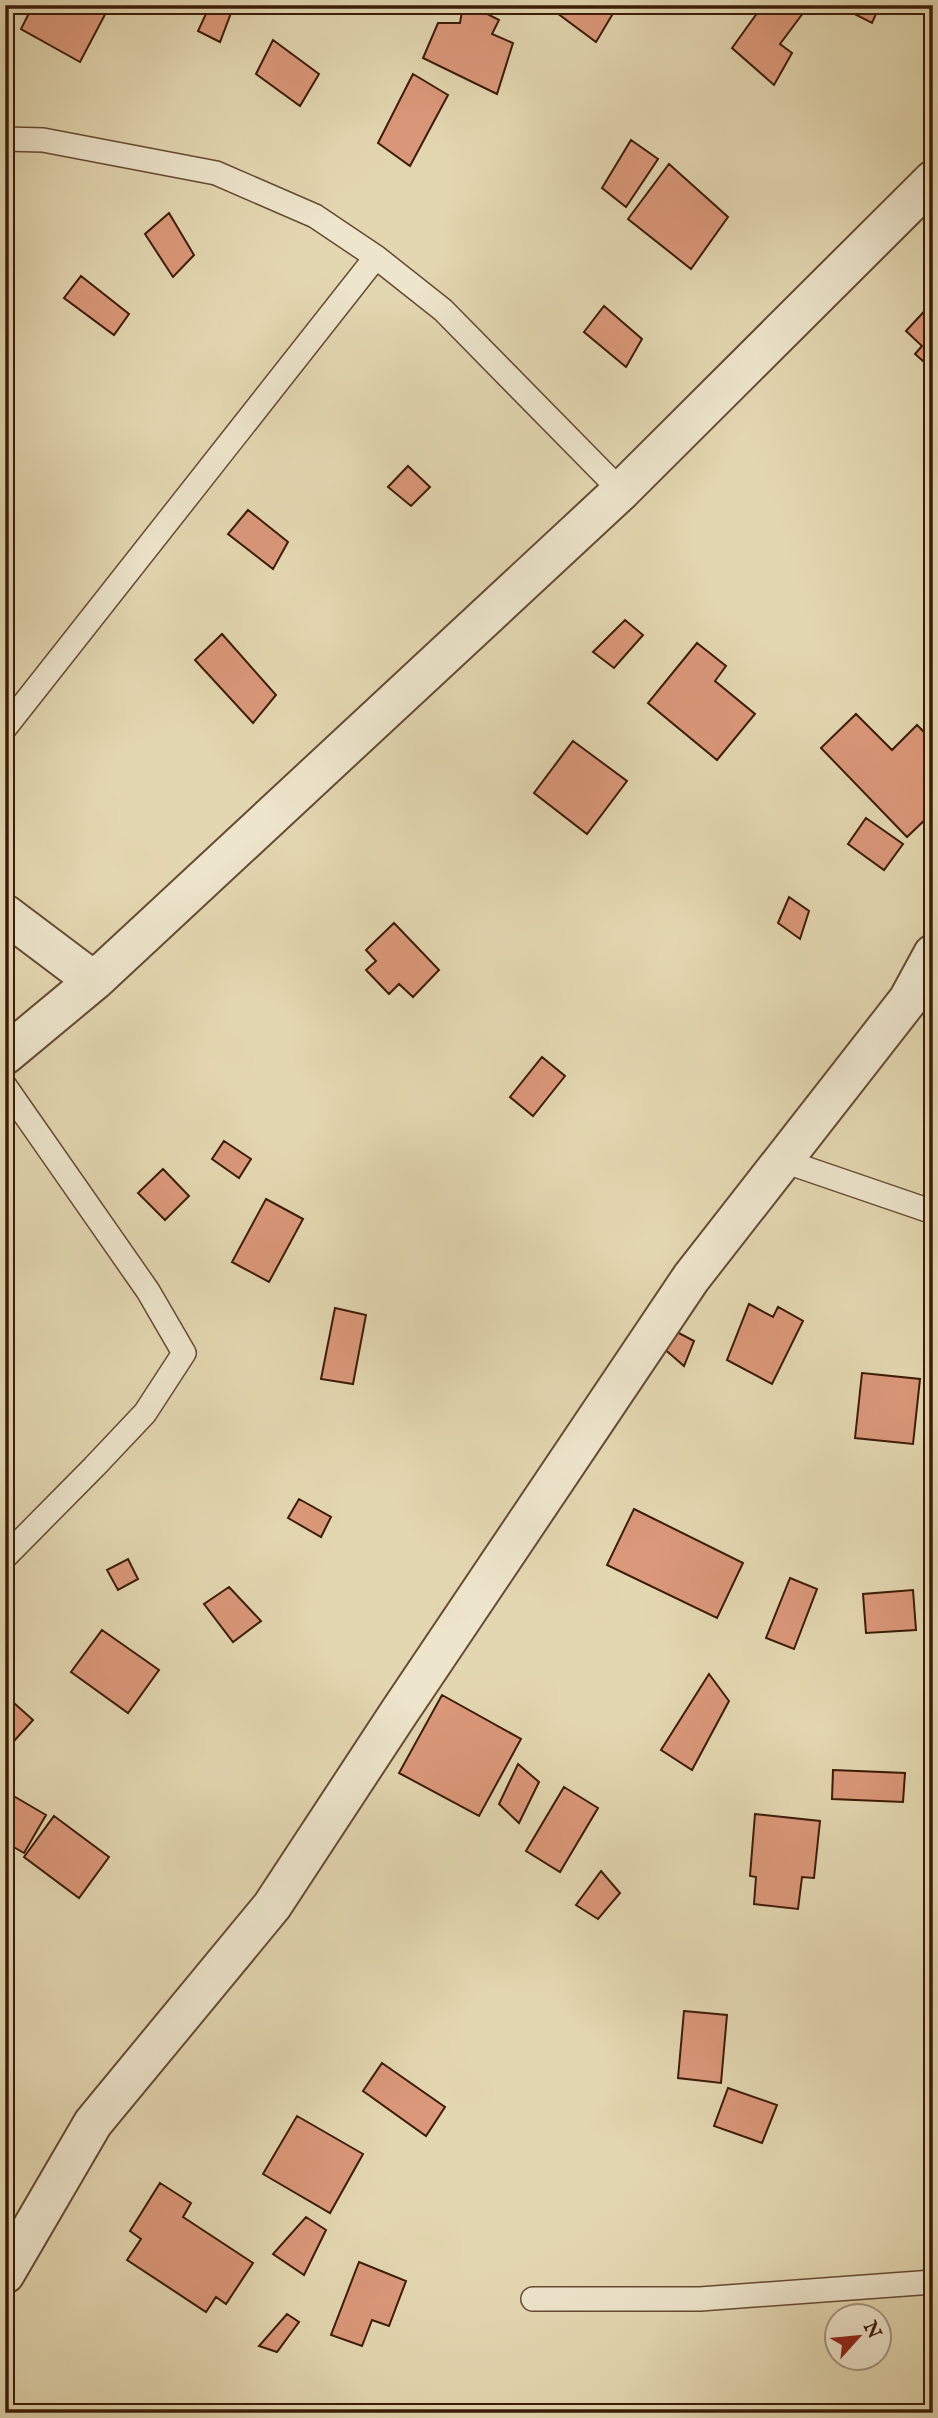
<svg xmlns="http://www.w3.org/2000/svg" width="938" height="2418" font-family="'IM FELL English',serif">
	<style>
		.building { fill: #db987a; stroke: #3c1c07; stroke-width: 2 }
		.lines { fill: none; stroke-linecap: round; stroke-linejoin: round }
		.service-casing { stroke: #664b32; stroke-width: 26 }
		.minor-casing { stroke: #664b32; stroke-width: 42 }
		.service { stroke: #ede5cc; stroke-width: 23 }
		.minor { stroke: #ede5cc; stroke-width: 38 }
	</style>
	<rect width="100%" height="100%" fill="#e3d7b1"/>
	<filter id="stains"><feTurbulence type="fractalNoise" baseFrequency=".00286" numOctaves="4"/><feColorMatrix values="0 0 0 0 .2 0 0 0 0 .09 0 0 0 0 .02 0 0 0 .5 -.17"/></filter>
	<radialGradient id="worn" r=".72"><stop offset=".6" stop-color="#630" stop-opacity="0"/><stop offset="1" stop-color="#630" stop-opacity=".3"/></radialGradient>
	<path class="building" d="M33,5H110L80,62L21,29Z
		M210,5H234L220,42L198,31Z
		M463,5H470L499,20L492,34L513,43L497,94L423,58L438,23H460Z
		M557,5H618L596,42L553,10Z
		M763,5H809L780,44L792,53L774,85L732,48Z
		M837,5H880L872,23Z
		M273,40L319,74L300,106L256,74Z
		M413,74L448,95L410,166L378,143Z
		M631,140L658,159L626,207L602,188Z
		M669,164L728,217L691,269L628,219Z
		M169,213L194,255L173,277L145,234Z
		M81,276L129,314L114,335L64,298Z
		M931,304L933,306V370L915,354L922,346L906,331Z
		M604,306L642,339L626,367L584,332Z
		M408,466L430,487L411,506L388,487Z
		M248,510L288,542L273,569L228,534Z
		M625,620L643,635L614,668L593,652Z
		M222,634L276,695L253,723L195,660Z
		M697,643L726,666L715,681L755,714L717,760L648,703Z
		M856,714L892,750L917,725L933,741V812L907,837L821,748Z
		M573,741L627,781L587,834L534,793Z
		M866,818L903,844L884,870L848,844Z
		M789,897L809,911L800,939L778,923Z
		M394,923L439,970L413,997L399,984L389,994L366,970L376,961L366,950Z
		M542,1057L565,1076L533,1116L510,1097Z
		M224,1141L251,1159L239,1178L212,1159Z
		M163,1169L189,1196L165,1220L138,1193Z
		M266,1199L303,1219L269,1282L232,1262Z
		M749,1304L773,1317L778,1307L803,1321L772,1384L727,1360Z
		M335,1308L366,1315L353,1384L321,1379Z
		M675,1331L694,1341L684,1366L662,1347Z
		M862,1373L920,1379L913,1444L855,1438Z
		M299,1499L331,1517L321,1537L288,1518Z
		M634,1509L743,1563L717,1618L607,1565Z
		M128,1559L138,1579L118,1590L107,1570Z
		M790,1578L817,1589L794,1649L766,1638Z
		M229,1587L261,1621L233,1642L204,1604Z
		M913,1590L916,1630L866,1633L863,1594Z
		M102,1630L159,1670L128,1713L71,1672Z
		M709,1674L729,1701L692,1770L661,1750Z
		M5,1695L33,1720L5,1751Z
		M442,1695L521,1739L479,1816L399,1773Z
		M518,1764L539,1782L519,1823L499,1804Z
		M833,1770L905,1773L903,1802L832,1799Z
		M564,1787L598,1808L560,1872L526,1851Z
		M5,1791L46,1815L24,1853L5,1842Z
		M755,1814L820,1821L814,1878L802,1877L798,1909L754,1904L756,1877L750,1876Z
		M54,1816L109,1857L79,1898L24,1857Z
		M601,1871L620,1893L598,1919L576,1905Z
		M684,2011L727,2015L721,2083L678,2078Z
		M382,2063L445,2107L426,2136L363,2091Z
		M728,2088L777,2105L762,2143L714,2126Z
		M297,2116L363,2154L330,2213L263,2174Z
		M160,2183L191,2203L183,2217L253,2263L226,2304L216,2297L206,2312L127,2260L141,2239L130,2231Z
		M306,2217L326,2230L304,2275L273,2254Z
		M359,2262L406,2281L389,2326L372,2320L362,2346L331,2335Z
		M287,2314L299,2322L277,2352L259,2346Z"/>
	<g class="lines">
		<g class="service-casing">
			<path id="service" d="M5,139L43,140L216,173L315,216L376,257L443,310L621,491
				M5,728L376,257
				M5,1086L148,1291L184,1353L145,1413L94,1467L5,1557
				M784,1161L933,1212
				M533,2299H700L933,2282"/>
		</g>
		<g class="minor-casing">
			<path id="minor" d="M5,914L94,981
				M5,1055L94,981L621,491L933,180
				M5,2274L93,2123L272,1906L398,1714L691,1278L908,1000L933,954"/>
		</g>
		<use href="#service" class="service"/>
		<use href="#minor" class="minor"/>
	</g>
	<rect width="938" height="2418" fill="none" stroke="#e3d7b1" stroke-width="28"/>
	<rect x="7" y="7" width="924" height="2404" fill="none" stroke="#3c1c07" stroke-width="3.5"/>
	<rect x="14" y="14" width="910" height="2390" fill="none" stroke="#3c1c07" stroke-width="2"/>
	<g transform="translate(858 2337) rotate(63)"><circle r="33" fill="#ede5cc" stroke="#a6957d" stroke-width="2"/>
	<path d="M0-5L12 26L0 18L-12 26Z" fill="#8f2418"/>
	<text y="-10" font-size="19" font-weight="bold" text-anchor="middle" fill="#3c1c07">N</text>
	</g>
	<rect width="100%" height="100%" filter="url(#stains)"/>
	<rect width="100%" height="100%" fill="url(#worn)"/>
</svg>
